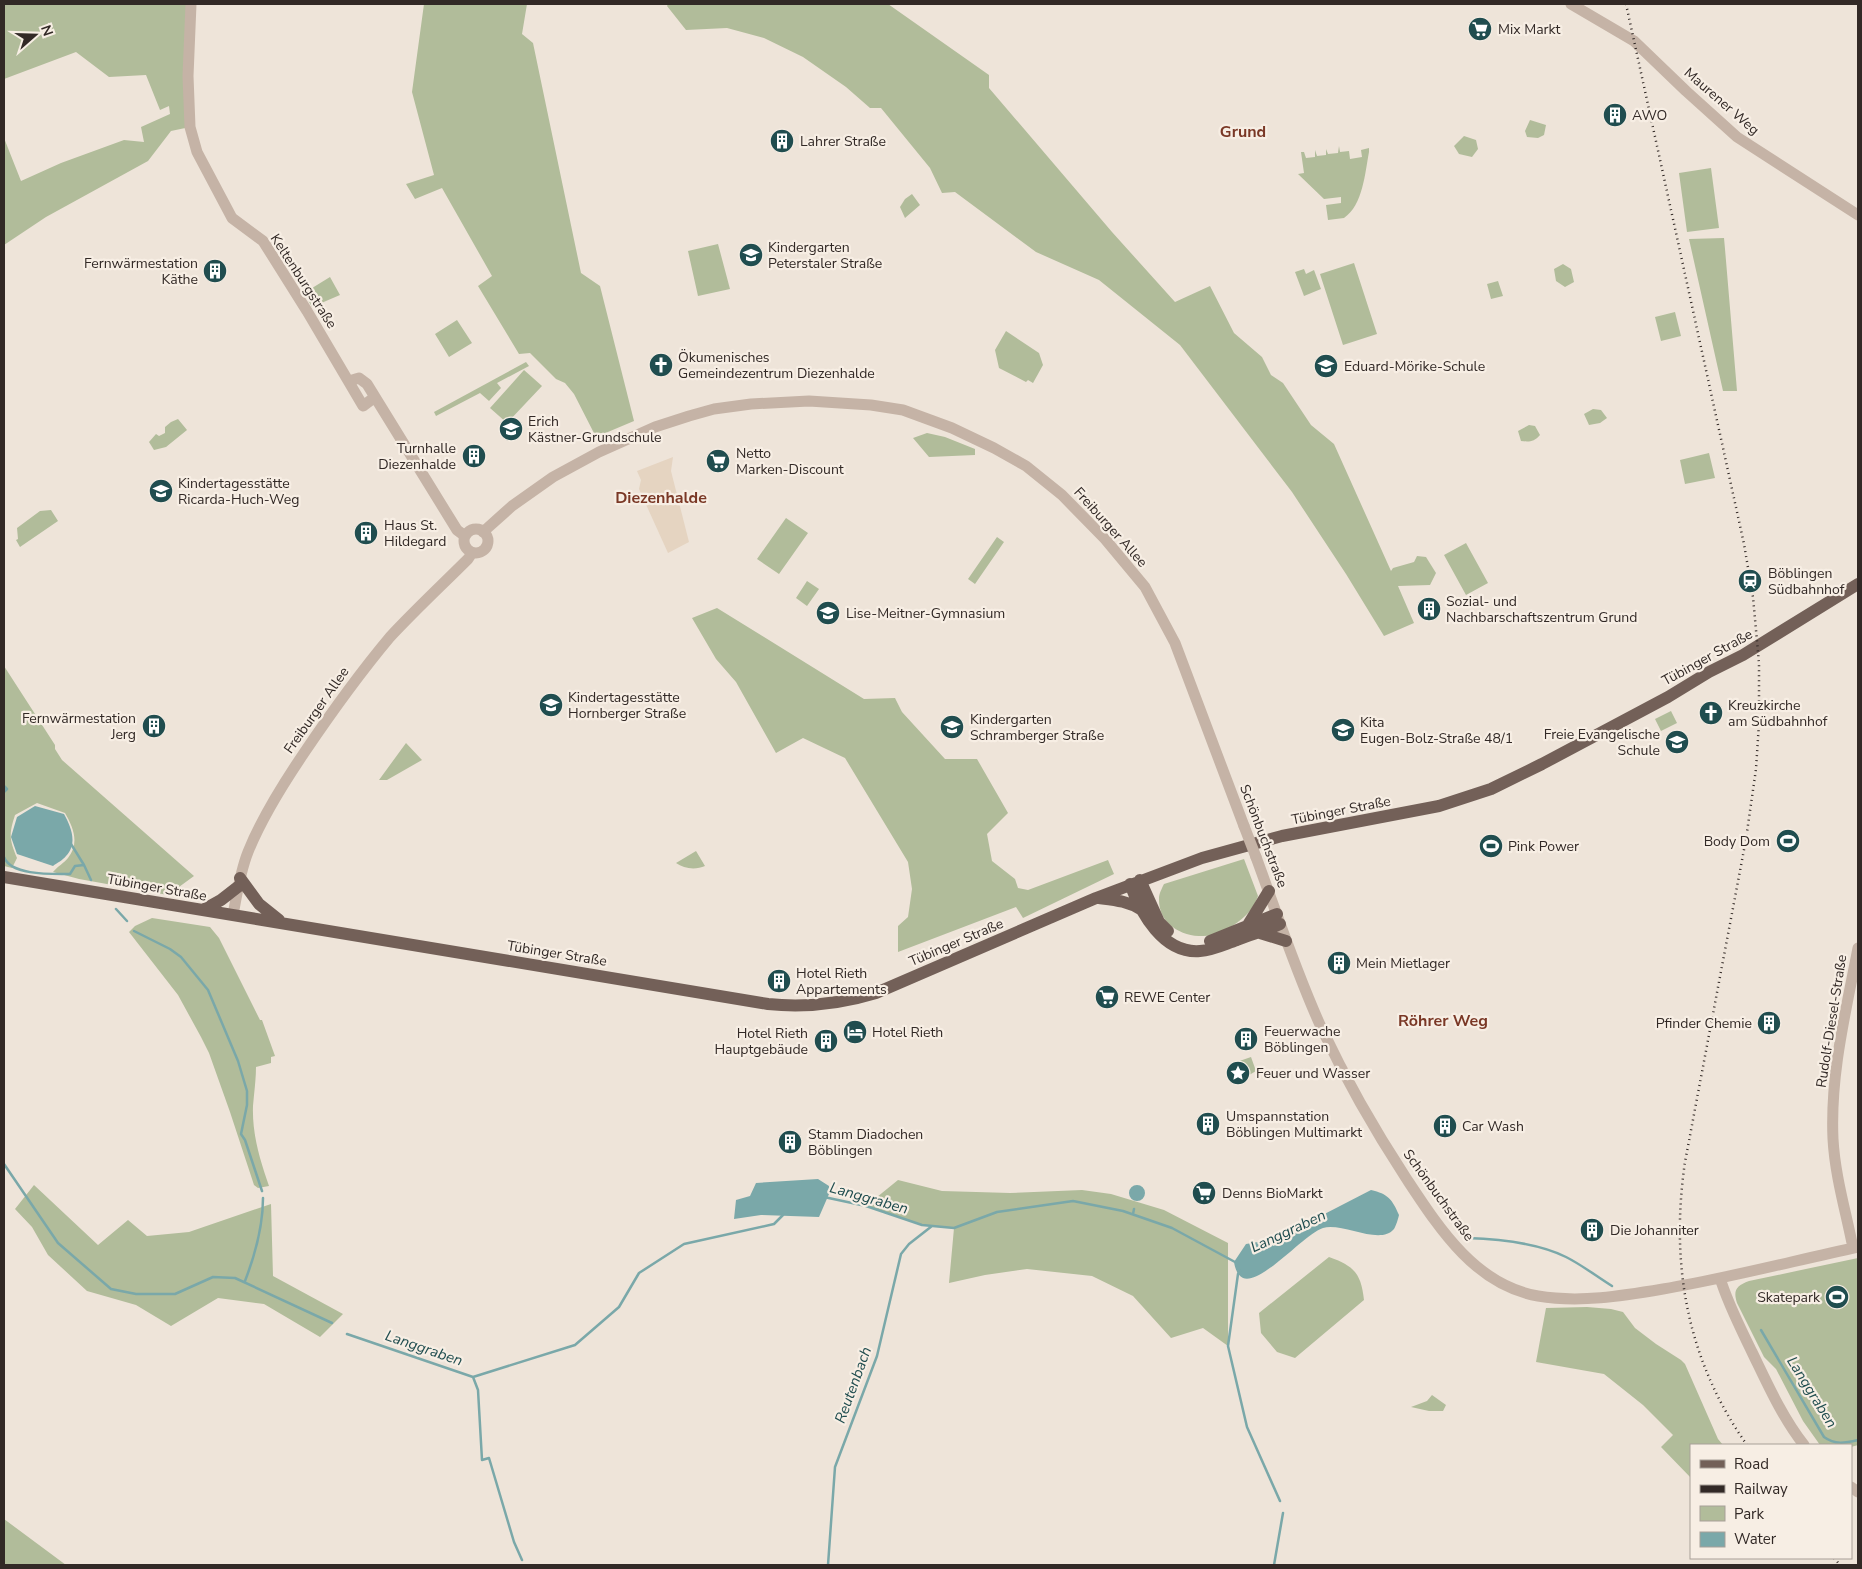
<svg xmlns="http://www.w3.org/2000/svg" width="1862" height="1569" font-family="'Nunito Sans',sans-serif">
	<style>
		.green { fill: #b1bc9a }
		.plaza { fill: #e5d4c1 }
		.water { fill: #7aa8a9 }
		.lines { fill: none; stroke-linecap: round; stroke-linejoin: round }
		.stream { stroke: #7aa8a9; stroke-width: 2.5 }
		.minor { stroke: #c5b3a6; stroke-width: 11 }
		.major { stroke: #736058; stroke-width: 12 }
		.rail { stroke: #322926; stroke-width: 2.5; stroke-dasharray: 1 4; stroke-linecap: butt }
		.minor-bridge { stroke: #c5b3a6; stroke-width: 11 }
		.labels { text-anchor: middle; stroke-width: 4.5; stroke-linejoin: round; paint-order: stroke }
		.poi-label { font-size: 14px; fill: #322926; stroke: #f7eee4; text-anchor: start }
		.street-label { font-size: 14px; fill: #322926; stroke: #f7eee4 }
		.water-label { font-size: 15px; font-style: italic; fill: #204d4f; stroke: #f7eee4 }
		.quarter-label { font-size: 16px; font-weight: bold; fill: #7a3826; stroke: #f7eee4 }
	</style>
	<rect width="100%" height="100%" fill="#eee4d9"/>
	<path class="green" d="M4,4H191L190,127L171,131L148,161L46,217L4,245V138L21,181L61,163L124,140L144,142L141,127L170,114L169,106L160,110L146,75L109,77L76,52L4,79Z
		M424,4H527L522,34L533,43L581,273L600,286L634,421L596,437L574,394L565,383L556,379L530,353L519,354L478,286L492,276L442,188L415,199L406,184L434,175L412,92Z
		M668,4H888L989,75V88L1112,232L1175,302L1210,286L1234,333L1262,357L1271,375L1283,383L1311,425L1334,444L1391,571L1393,568L1414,562L1417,556L1426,557L1436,573L1430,585L1398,586L1414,623L1384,636L1346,574L1292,492L1180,345L1099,280L1036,252L955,192L942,193L930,168L881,108H870L846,87L803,57L764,38L727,28L686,30L667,6Z
		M1530,120L1546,125L1544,135L1538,138L1527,137L1525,131Z
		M1464,136L1476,140L1478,149L1472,157L1459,154L1454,146Z
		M1339,146L1340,152L1349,151L1350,159L1362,157L1361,150L1369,148V152C1365,173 1363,205 1344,218L1328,220L1326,205L1341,203V197L1324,199L1298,174L1304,173L1301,152H1304L1306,158L1315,157V150L1317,156L1326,155V149L1328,154L1338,153Z
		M1711,168L1719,228L1687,232L1679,173Z
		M912,194L920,205L905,218L900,207L905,199Z
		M1724,238L1725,249L1737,391H1723L1689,239Z
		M718,244L730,289L698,296L688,251Z
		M1354,263L1377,334L1343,345L1320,274Z
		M1563,264L1571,269L1574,282L1565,287L1556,281L1554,269Z
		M1304,269L1306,274L1314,270L1321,289L1304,296L1295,272Z
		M330,277L340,295L312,307L304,293Z
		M1498,281L1503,296L1491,299L1487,284Z
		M1675,312L1681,336L1661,341L1655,317Z
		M457,320L472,343L449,357L435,334Z
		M1006,331L1039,353L1043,365L1033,383L1028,380L1026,382L999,368L995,350Z
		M526,362L529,366L497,383L501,388L489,401L480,393L436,416L434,412Z
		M524,370L542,386L507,423L490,408Z
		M1593,409L1601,410L1607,418L1600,423L1589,425L1584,414Z
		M178,419L187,430L166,447L154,450L149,442L156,434L159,436L165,433V427L171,422Z
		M1529,425L1535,426L1540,435C1534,442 1529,442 1521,441L1518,431Z
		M927,433L945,437L975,449V455L929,457L913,438Z
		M1709,453L1715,478L1685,484L1680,460Z
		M51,510L58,521L20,547L16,540L18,539L17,528L40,511Z
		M786,518L808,533L779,574L757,559Z
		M997,537L1004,542L975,584L968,579Z
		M1466,543L1488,583L1466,595L1444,555Z
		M807,581L819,589L807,606L796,598Z
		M717,608L864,699L895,698L902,712L945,759H977L1008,813L987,834L992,861L1015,879L1018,888L1028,890L1108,860L1114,874L1023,918L1016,907L898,952V926L908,917L912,889L908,862L845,758L803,738L776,753L736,682L716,659L692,618Z
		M4,666L55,745V749L62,760L194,876L168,895L79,879L53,872C58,866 64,863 68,858C80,843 73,827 65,813L37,803L15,815C9,834 9,839 17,858L12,868L4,866Z
		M1671,711L1677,723L1661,731L1655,719Z
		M406,743L422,760L387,780H379Z
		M696,851L705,866C696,870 684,869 676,863Z
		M1244,859L1258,896C1256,901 1253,908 1249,912C1241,921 1225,932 1214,935C1189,940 1158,928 1159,898C1159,894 1162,888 1164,884Z
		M152,918L210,927L219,938L260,1020H262L275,1056L271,1057V1063L256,1067C256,1080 254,1093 253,1106C252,1134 260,1160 269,1186L258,1188L254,1185L230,1112L209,1053L201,1037L178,995L129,932L135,926Z
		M1251,1057L1256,1071L1239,1081L1233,1079L1228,1065Z
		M898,1180L942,1191L1010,1193L1082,1190L1111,1194L1164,1210L1228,1243V1346L1203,1328L1171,1338L1133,1296L1092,1276L1027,1269L985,1275L949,1283L954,1228L922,1225L866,1206Z
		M34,1185L98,1245L128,1220L147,1236L189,1232L271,1204L273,1276L343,1314L320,1337L264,1304L218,1298L171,1326L136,1305L87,1291L48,1255L32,1227L15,1209Z
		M1329,1257C1354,1266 1361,1273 1364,1300L1295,1358L1277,1352L1261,1333L1259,1313Z
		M1858,1258V1445L1851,1447L1820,1445L1803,1421L1776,1369L1764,1357L1737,1303C1733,1290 1736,1286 1749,1281Z
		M1587,1307L1611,1309L1623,1312L1635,1328L1656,1344L1681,1360L1685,1364L1718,1439L1723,1445H1691V1478L1661,1447L1673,1435L1643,1405L1604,1374L1536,1362L1546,1308Z
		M1432,1395L1446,1405L1443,1411H1429L1411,1407L1427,1401Z
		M4,1519L66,1565H4Z"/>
	<path class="plaza" d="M673,457L671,471L689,542L668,553L639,489L641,480L637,471Z"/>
	<path class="water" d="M35,806L64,814C71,827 78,843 66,856C63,860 57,863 53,866L17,854L11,837L17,817Z
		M818,1179L829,1186V1194L819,1217L761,1215L734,1219L736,1200L750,1196L756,1183Z
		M1129 1193a8 8 0 1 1 16 0a8 8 0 1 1-16 0Z
		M1371,1190C1388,1194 1392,1199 1399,1215C1398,1219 1396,1226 1394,1229C1380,1246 1342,1222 1323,1228C1304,1234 1262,1285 1243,1278C1237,1275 1235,1268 1234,1262L1246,1244L1276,1239Z"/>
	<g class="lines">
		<path class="stream" d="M4,786L7,789L4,792
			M71,844L84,865
			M4,857C11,876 53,874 70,874L75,866L84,865L91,880
			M116,909L127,921
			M134,931L170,949L181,957L208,990L238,1061L247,1091V1105L241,1134L245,1140L262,1191
			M4,1164L58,1243L111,1289L136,1294H175L213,1277L235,1278L332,1323
			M824,1197L866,1206L922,1225L954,1228L997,1212L1073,1201L1123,1211L1172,1228L1235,1262
			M1133,1214L1134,1209
			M1467,1238C1498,1239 1538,1243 1566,1257C1582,1265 1596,1276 1612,1286
			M1240,1271L1238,1274L1228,1346L1247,1427L1280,1501
			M245,1281C255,1255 263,1226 263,1198
			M1761,1330L1824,1437C1835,1445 1845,1443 1858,1440
			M347,1334L473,1377L575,1345L619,1307L639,1273L684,1244L774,1224L783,1215
			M473,1377L478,1390L482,1460L489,1458L514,1542L522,1560
			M828,1565L835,1467L877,1356L901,1254L909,1244L932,1226
			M1274,1565L1283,1513"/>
		<path class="minor" d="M191,4L188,76L190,127L197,152L232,218L263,241L307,311L363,406L375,397L457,530L465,536
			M1571,4L1634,41L1686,91L1737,137L1858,215
			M349,381L359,378L367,384L375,397
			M464 541a12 12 0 1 1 24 0a12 12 0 1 1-24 0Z
			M483,532L512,506L553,477L599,452L655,427L689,416L714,409L751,404L809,401L871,405L903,410L952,428L994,448L1026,466L1062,495L1105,539L1145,587L1175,643L1244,826
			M1256,857C1277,914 1296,972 1321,1027C1346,1080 1374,1129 1406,1178C1439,1228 1475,1285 1538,1296C1579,1303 1622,1296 1663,1289C1729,1278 1793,1261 1858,1247
			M233,915C237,894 240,872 248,852C262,817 283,784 304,753C331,713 359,674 390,637C415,610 442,585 468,559L472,553
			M1853,1248C1846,1212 1835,1176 1833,1139C1830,1074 1846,1011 1858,948
			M1720,1278C1728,1304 1740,1327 1752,1352C1767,1383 1782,1417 1804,1445
			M1851,1487L1858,1492"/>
		<path class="major" d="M4,877L768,1004C806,1008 840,1004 876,993L1096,898L1202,858L1282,836L1439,806L1491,789L1542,764L1668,697L1709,672L1743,655L1858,584
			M240,878L259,904L279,920
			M1140,880L1159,922L1168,931
			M1130,884C1141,913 1163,954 1200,951C1213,950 1225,944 1237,940C1252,934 1265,931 1280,924
			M1099,898C1115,900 1128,901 1142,910
			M203,910L221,900L239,886
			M1248,925L1269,891
			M1260,933L1286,941
			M1210,941L1277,914"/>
		<path class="rail" d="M1626,4L1744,544L1753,597L1759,663V723L1756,769L1746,839L1685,1162C1670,1265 1687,1360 1747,1445
			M1834,1558L1840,1565"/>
		<path class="minor-bridge" d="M1244,826L1256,857"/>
	</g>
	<defs>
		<g id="supermarket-disc" transform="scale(1.25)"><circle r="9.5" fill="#204d4f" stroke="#f7eee4"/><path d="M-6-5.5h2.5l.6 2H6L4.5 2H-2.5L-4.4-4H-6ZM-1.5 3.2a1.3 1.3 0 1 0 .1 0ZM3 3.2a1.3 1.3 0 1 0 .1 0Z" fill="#fff"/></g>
		<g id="building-disc" transform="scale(1.25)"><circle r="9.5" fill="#204d4f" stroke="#f7eee4"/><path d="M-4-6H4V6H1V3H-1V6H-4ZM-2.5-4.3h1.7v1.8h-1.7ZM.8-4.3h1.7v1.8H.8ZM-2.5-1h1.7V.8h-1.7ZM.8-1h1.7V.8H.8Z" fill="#fff"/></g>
		<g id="school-disc" transform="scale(1.25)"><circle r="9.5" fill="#204d4f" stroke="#f7eee4"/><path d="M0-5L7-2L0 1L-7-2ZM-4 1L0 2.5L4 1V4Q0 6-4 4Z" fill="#fff"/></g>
		<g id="church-disc" transform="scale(1.25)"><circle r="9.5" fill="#204d4f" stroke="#f7eee4"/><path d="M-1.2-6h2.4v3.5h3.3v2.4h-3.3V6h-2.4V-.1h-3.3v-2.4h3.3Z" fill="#fff"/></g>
		<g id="station-disc" transform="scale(1.25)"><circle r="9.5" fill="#204d4f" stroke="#f7eee4"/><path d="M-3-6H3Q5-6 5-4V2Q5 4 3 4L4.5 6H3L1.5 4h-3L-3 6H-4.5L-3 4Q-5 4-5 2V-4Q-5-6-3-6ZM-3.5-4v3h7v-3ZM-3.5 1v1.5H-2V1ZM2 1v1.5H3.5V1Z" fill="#fff"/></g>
		<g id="stadium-disc" transform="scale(1.25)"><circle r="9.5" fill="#204d4f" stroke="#f7eee4"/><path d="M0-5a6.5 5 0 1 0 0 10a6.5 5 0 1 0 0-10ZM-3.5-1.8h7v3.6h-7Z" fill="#fff"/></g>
		<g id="hotel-disc" transform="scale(1.25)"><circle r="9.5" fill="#204d4f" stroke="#f7eee4"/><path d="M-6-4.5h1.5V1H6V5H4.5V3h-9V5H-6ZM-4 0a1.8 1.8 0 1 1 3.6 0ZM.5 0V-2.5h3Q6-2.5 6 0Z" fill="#fff"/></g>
		<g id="sight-disc" transform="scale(1.25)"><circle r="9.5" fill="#204d4f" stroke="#f7eee4"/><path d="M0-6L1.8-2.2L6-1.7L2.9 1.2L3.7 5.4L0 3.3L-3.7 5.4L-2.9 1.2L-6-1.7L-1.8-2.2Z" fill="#fff"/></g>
	</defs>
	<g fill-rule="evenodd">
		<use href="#supermarket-disc" x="1480" y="29"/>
		<use href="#building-disc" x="1615" y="115"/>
		<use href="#building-disc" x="782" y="141"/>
		<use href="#school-disc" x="751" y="255"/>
		<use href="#building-disc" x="215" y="271"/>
		<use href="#church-disc" x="661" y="365"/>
		<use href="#school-disc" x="1326" y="366"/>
		<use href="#school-disc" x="511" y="429"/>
		<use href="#building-disc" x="474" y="456"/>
		<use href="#supermarket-disc" x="718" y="461"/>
		<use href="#school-disc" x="161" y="491"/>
		<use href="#building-disc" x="366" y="533"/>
		<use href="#station-disc" x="1750" y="581"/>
		<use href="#building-disc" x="1429" y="609"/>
		<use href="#school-disc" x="828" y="613"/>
		<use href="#school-disc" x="551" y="705"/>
		<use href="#church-disc" x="1711" y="713"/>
		<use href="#building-disc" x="154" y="726"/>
		<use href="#school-disc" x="952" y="727"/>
		<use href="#school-disc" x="1343" y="730"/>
		<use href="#school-disc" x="1677" y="742"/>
		<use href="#stadium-disc" x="1788" y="841"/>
		<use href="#stadium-disc" x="1491" y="846"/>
		<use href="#building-disc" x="1339" y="963"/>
		<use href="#building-disc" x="779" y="981"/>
		<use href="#supermarket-disc" x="1107" y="997"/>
		<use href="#building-disc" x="1769" y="1023"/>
		<use href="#hotel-disc" x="855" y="1032"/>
		<use href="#building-disc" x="1246" y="1039"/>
		<use href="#building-disc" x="826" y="1041"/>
		<use href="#sight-disc" x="1238" y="1073"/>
		<use href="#building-disc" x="1208" y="1124"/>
		<use href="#building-disc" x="1445" y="1126"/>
		<use href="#building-disc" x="790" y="1142"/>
		<use href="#supermarket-disc" x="1204" y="1193"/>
		<use href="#building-disc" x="1592" y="1230"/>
		<use href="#stadium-disc" x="1837" y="1297"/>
	</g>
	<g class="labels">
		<g class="poi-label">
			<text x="1498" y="34">Mix Markt</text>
			<text x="1632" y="120">AWO</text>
			<text x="800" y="146">Lahrer Straße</text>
			<text x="768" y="252">Kindergarten<tspan x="768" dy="16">Peterstaler Straße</tspan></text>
			<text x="198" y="268" text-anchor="end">Fernwärmestation<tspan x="198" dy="16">Käthe</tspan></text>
			<text x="678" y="362">Ökumenisches<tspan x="678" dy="16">Gemeindezentrum Diezenhalde</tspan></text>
			<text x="1344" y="371">Eduard-Mörike-Schule</text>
			<text x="528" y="426">Erich<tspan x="528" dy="16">Kästner-Grundschule</tspan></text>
			<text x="456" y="453" text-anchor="end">Turnhalle<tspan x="456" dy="16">Diezenhalde</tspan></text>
			<text x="736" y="458">Netto<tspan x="736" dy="16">Marken-Discount</tspan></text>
			<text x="178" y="488">Kindertagesstätte<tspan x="178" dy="16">Ricarda-Huch-Weg</tspan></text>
			<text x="384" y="530">Haus St.<tspan x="384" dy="16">Hildegard</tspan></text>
			<text x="1768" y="578">Böblingen<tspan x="1768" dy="16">Südbahnhof</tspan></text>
			<text x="1446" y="606">Sozial- und<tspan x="1446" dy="16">Nachbarschaftszentrum Grund</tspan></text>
			<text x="846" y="618">Lise-Meitner-Gymnasium</text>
			<text x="568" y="702">Kindertagesstätte<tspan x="568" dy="16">Hornberger Straße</tspan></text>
			<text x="1728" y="710">Kreuzkirche<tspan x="1728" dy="16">am Südbahnhof</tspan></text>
			<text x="136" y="723" text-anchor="end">Fernwärmestation<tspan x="136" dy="16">Jerg</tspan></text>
			<text x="970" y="724">Kindergarten<tspan x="970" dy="16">Schramberger Straße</tspan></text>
			<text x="1360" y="727">Kita<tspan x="1360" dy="16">Eugen-Bolz-Straße 48/1</tspan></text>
			<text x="1660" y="739" text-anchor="end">Freie Evangelische<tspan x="1660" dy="16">Schule</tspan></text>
			<text x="1770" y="846" text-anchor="end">Body Dom</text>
			<text x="1508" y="851">Pink Power</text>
			<text x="1356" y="968">Mein Mietlager</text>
			<text x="796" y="978">Hotel Rieth<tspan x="796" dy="16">Appartements</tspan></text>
			<text x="1124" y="1002">REWE Center</text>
			<text x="1752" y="1028" text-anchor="end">Pfinder Chemie</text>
			<text x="1264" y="1036">Feuerwache<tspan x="1264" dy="16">Böblingen</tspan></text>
			<text x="872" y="1037">Hotel Rieth</text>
			<text x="808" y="1038" text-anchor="end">Hotel Rieth<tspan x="808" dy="16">Hauptgebäude</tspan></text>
			<text x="1256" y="1078">Feuer und Wasser</text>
			<text x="1226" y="1121">Umspannstation<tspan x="1226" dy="16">Böblingen Multimarkt</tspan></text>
			<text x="1462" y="1131">Car Wash</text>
			<text x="808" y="1139">Stamm Diadochen<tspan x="808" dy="16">Böblingen</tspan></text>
			<text x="1222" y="1198">Denns BioMarkt</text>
			<text x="1610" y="1235">Die Johanniter</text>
			<text x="1820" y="1302" text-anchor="end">Skatepark</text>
		</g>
		<g class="street-label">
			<text transform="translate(1722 101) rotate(41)" y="5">Maurener Weg</text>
			<text transform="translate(304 281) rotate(57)" y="5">Keltenburgstraße</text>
			<text transform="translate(1111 527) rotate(48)" y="5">Freiburger Allee</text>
			<text transform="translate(1707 657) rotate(-29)" y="5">Tübinger Straße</text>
			<text transform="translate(316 710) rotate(-55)" y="5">Freiburger Allee</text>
			<text transform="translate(1341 810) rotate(-11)" y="5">Tübinger Straße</text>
			<text transform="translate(1264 836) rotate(69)" y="5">Schönbuchstraße</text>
			<text transform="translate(157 887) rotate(10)" y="5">Tübinger Straße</text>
			<text transform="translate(956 942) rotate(-23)" y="5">Tübinger Straße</text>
			<text transform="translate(557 953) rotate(9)" y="5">Tübinger Straße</text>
			<text transform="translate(1831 1021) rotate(-81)" y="5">Rudolf-Diesel-Straße</text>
			<text transform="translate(1439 1195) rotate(54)" y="5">Schönbuchstraße</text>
		</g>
		<g class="water-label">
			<text transform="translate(869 1198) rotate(16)" y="5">Langgraben</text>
			<text transform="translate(1288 1231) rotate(-25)" y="5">Langgraben</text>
			<text transform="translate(424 1348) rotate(19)" y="5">Langgraben</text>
			<text transform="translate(853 1385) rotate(-70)" y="5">Reutenbach</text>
			<text transform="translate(1812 1392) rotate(58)" y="5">Langgraben</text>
		</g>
		<g class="quarter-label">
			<text x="1243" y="137">Grund</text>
			<text x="661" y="503">Diezenhalde</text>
			<text x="1443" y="1026">Röhrer Weg</text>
		</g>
	</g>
	<rect width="1862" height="1569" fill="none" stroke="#322926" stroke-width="10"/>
	<rect x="1690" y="1444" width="162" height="115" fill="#f7eee4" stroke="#a89f98"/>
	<rect x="1700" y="1460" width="25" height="8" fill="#736058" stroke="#a89f98"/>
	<text x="1734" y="1469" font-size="15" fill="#322926">Road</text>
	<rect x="1700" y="1485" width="25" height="8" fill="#322926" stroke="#a89f98"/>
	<text x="1734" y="1494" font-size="15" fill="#322926">Railway</text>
	<rect x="1700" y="1506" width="25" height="15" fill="#b1bc9a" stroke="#a89f98"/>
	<text x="1734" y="1519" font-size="15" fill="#322926">Park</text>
	<rect x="1700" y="1532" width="25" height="15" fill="#7aa8a9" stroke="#a89f98"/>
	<text x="1734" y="1544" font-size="15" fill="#322926">Water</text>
	<g transform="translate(35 35) rotate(70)" stroke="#f7eee4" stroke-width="4" paint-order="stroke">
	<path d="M0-4L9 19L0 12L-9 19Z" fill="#322926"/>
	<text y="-8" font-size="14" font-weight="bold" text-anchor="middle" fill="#322926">N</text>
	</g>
</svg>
